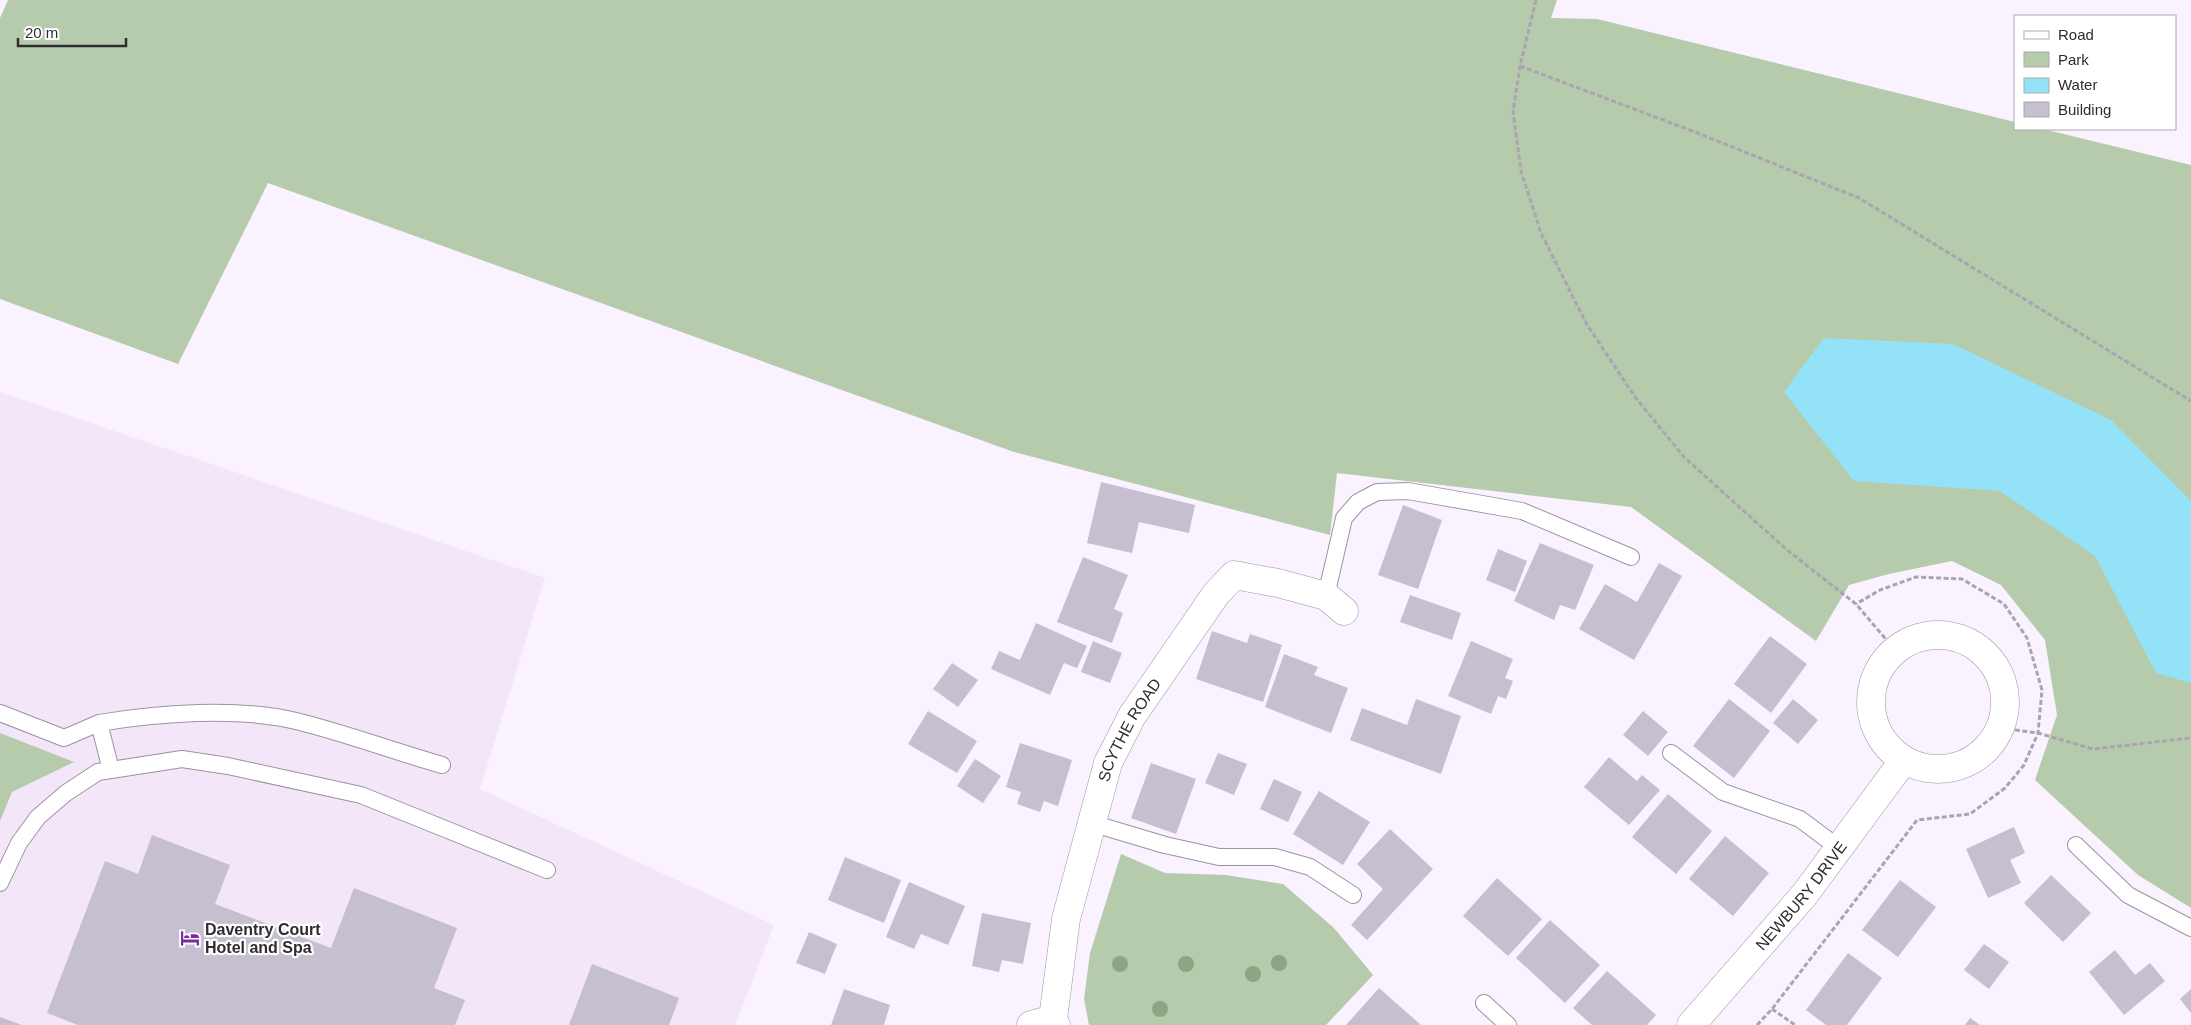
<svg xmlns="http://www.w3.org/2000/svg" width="2191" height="1025" font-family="Helvetica,sans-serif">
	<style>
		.commercial { fill: #f3e6f9 }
		.green { fill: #b5cbac }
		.water { fill: #93e2f7 }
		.building { fill: #c5bfd0 }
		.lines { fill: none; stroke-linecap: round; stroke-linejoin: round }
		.service-casing { stroke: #9c93a2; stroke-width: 18 }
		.minor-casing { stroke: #9c93a2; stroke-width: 29 }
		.path { stroke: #aba4ae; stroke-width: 3; stroke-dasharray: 5 2.5; stroke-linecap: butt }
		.service { stroke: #fff; stroke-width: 16 }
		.minor { stroke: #fff; stroke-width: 28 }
		.tree { fill: #8ea483 }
		.labels { text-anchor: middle; stroke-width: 4.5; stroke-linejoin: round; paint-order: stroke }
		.street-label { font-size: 16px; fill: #2f2b31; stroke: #fff }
		.poi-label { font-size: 16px; font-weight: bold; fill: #2f2b31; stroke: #fff; text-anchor: start }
	</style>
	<rect width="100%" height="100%" fill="#faf2ff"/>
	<path class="commercial" d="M0,392L545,578L480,789L774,925L735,1025H0Z"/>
	<path class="green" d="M8,0H1557L1551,18L1597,19L2015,122V129H2043L2191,165V908L2138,875L2035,780L2057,715L2045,640L2001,585L1952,561L1889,574L1849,585L1816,641L1631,507L1337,473L1330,535L1014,452L268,183L178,364L0,299V18Z
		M0,733L74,762L12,792L0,821Z
		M1121,854L1165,873L1226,875L1283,884L1334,928L1373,975L1326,1025H1089L1084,999L1090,953Z"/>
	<path class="water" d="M1824,338L1953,344L2111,420L2191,501V683L2156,673L2095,556L2000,491L1854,481L1784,392Z"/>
	<path class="building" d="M1101,482L1195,505L1189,533L1139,522L1132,553L1087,543Z
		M1403,505L1442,520L1418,589L1378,575Z
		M1540,543L1594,565L1575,610L1560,605L1554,620L1514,601Z
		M1498,549L1527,561L1515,592L1486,580Z
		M1083,557L1128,575L1114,609L1123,613L1112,643L1057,622Z
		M1659,563L1682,576L1634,660L1579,629L1605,584L1637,602Z
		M1410,595L1461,613L1452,640L1400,622Z
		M1036,623L1087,646L1077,668L1064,663L1050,695L991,669L999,651L1020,660Z
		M1212,631L1247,643L1250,634L1282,645L1263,702L1196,679Z
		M1770,636L1807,664L1771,713L1734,684Z
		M1093,641L1122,653L1110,683L1081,672Z
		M1471,641L1513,659L1505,678L1513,681L1506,699L1498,696L1491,714L1448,696Z
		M1284,654L1318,667L1314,675L1348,688L1331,733L1265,707Z
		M952,663L978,680L958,707L933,689Z
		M1416,699L1461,716L1441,774L1350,740L1362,708L1407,725Z
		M1729,699L1770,731L1734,778L1693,746Z
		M1793,699L1818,720L1798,744L1773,723Z
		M928,711L977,741L957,773L908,744Z
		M1643,711L1668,732L1648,756L1623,735Z
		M1020,743L1072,760L1058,806L1044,801L1040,812L1017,804L1021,792L1006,787Z
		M1218,753L1247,764L1234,795L1205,783Z
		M1609,757L1637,781L1642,775L1660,790L1629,825L1584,787Z
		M975,759L1001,776L983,803L957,786Z
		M1151,763L1196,779L1176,834L1131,818Z
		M1274,779L1302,792L1288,822L1260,809Z
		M1319,791L1370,822L1343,865L1293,834Z
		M1668,794L1712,831L1676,874L1632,837Z
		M2014,827L2025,853L2010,860L2021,883L1988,898L1966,849Z
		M1390,829L1433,869L1367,940L1351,925L1383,889L1357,864Z
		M152,835L230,865L215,904L331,948L354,888L457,928L434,988L465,1000L455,1025H78L47,1013L105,861L138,874Z
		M1725,836L1769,873L1733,916L1689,879Z
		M845,857L901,880L884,923L828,900Z
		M2051,875L2091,913L2063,942L2024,903Z
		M1497,878L1542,919L1508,956L1463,916Z
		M1900,880L1936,907L1898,957L1862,930Z
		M909,882L965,906L948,945L921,934L914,949L886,937Z
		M982,913L1031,923L1023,964L1002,960L999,972L972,966Z
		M1550,920L1600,965L1565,1003L1516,958Z
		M809,932L837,944L825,974L796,963Z
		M1984,944L2009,962L1989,989L1964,970Z
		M2115,950L2135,975L2150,963L2165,981L2124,1015L2089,972Z
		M1848,953L1882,978L1847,1025H1826L1806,1010Z
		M592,964L679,998L669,1025H569Z
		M1607,971L1656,1015L1647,1025H1592L1573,1008Z
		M1379,988L1421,1025H1346Z
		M844,989L890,1005L884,1025H831Z
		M2191,989V1013L2180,999Z
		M0,1017L22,1025H0Z
		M1970,1018L1980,1025H1965Z"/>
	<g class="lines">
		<g class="service-casing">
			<path id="service" d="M1326,596L1344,518L1358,502L1377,492L1408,491L1522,511L1631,557
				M0,713L64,738L99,723
				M1671,753L1723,792L1800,819L1840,849
				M111,770L99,723C158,713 238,707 296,721C345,733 393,751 442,765
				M1091,823L1165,845L1219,857H1275L1310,867L1353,895
				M2076,845L2128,895L2191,928
				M0,883L19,843L38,817L66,793L98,772L182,759L228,766L361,795L547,870
				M1484,1003L1508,1025"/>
		</g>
		<g class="minor-casing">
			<g id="minor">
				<circle cx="1938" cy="702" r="67"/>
				<path d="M1031,1025L1053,1019"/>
				<path id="s1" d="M1056,1025L1053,1019L1066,919L1108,763L1132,716L1216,594L1234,575L1278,583L1326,596L1344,611"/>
				<path id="s2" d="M1691,1025L1805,894L1904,760"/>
			</g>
		</g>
		<path class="path" d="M1536,0L1520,66L1513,112L1521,171L1541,233L1586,323L1635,397L1684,457L1787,550L1856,604L1895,650
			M1520,66L1695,132L1859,198L2191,401
			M2000,728L2038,733L2093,749L2191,738
			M1772,1009L1795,1025
			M1757,1025L1772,1009L1917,820L1970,814L2005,788L2024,765L2038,733L2042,690L2027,638L2004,604L1962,579L1916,577L1880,590L1856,604"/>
		<use href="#service" class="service"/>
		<use href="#minor" class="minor"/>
	</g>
	<g class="tree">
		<circle cx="1279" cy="963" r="8"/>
		<circle cx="1120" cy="964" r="8"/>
		<circle cx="1186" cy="964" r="8"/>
		<circle cx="1253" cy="974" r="8"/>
		<circle cx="1160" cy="1009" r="8"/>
	</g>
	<defs>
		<g id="hotel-bare" transform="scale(1.5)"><path d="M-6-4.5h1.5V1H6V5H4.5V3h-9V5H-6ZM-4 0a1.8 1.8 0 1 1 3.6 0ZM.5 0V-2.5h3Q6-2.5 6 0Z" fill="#7a2c9d" stroke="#fff" stroke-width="2.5" paint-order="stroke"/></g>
	</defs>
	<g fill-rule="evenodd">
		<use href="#hotel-bare" x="190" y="938"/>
	</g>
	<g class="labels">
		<g class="street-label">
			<text dy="6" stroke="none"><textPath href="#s1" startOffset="308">SCYTHE ROAD</textPath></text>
			<text dy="6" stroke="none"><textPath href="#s2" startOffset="170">NEWBURY DRIVE</textPath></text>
		</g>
		<g class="poi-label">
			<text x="205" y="935">Daventry Court<tspan x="205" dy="18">Hotel and Spa</tspan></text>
		</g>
	</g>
	<rect x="2014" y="15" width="162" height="115" fill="#ffffff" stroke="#acaaad"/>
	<rect x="2024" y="31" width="25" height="8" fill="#ffffff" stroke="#acaaad"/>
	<text x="2058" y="40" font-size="15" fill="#2f2b31">Road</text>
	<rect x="2024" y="52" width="25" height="15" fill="#b5cbac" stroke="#acaaad"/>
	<text x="2058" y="65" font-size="15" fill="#2f2b31">Park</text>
	<rect x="2024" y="78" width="25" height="15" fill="#93e2f7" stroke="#acaaad"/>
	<text x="2058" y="90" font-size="15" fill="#2f2b31">Water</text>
	<rect x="2024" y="102" width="25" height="15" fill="#c5bfd0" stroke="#acaaad"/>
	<text x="2058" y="115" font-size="15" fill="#2f2b31">Building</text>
	<path d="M18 38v8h108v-8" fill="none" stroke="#2f2b31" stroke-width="2.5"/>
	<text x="25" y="38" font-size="15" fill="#2f2b31" stroke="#ffffff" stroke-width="4" paint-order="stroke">20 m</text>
</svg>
